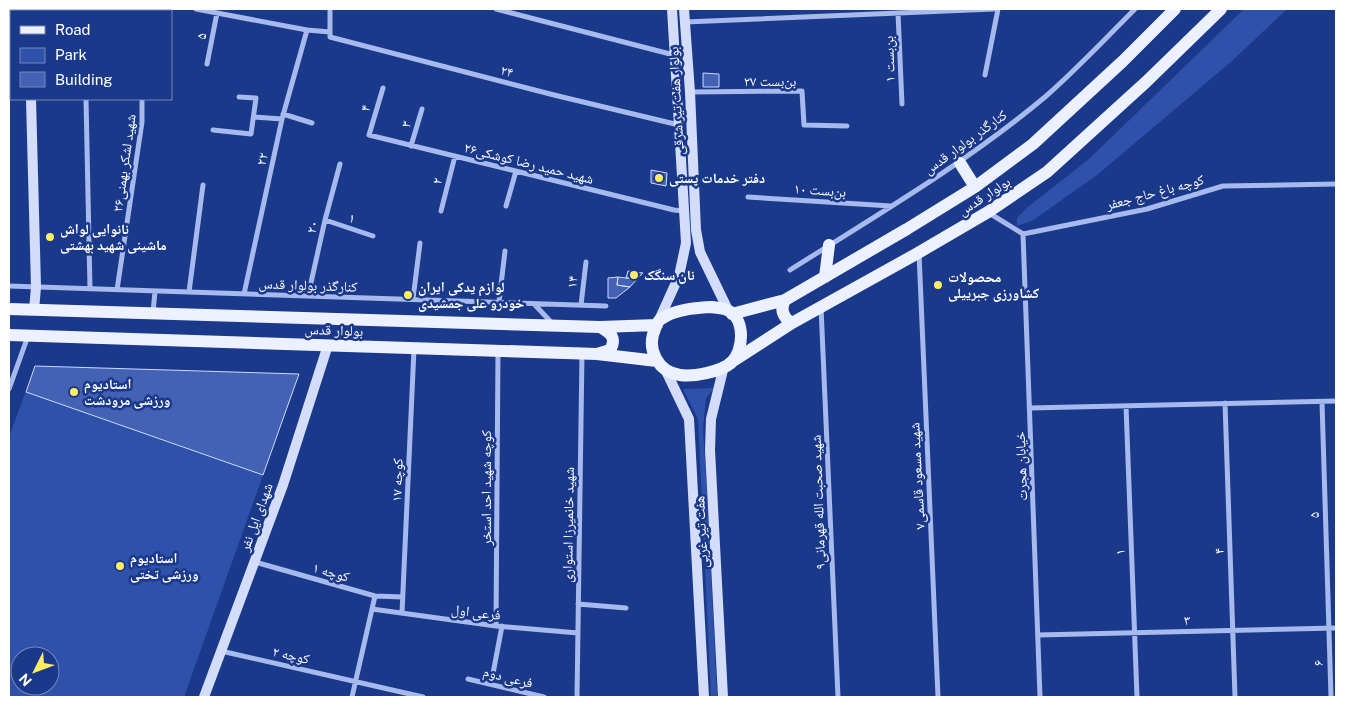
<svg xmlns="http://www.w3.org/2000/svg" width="1345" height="706" font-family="'Public Sans','Noto Naskh Arabic',sans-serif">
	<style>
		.green { fill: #2e51a9; fill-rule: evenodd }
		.building { fill: #4462b3; stroke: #ccd9f9 }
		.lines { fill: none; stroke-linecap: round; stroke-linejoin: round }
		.street { stroke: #a6baed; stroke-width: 5 }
		.secondary { stroke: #d3ddf9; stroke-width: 10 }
		.primary { stroke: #edf1ff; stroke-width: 12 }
		.poi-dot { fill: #feec63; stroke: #1b398b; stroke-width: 2 }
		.labels { text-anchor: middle; stroke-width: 5; stroke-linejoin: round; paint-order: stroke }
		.street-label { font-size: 14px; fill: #fff; stroke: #1b398b }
		.poi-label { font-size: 14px; font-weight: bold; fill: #fff; stroke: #1b398b; text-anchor: start }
	</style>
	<rect width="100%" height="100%" fill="#1b398b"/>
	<path class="green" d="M1244,9H1287L1232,61L1097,175L1032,221L1017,226V218L1028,207L1089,159Z
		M35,366L299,374L184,697H9V437ZM20,656H50V686H20Z
		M714,388L706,398L703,428L708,511L717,697H711L698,419L683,389Z"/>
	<path class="building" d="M703,73L719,74V87H703Z
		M651,170L667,173L666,186L651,183Z
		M628,271L643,273L638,278H626Z
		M618,277L626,278H638L630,287L617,285Z
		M618,277L617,285L630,287L616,298H608V278Z
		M35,366L299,374L263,475L26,392Z"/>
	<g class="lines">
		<path class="street" d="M84,9V11
			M196,9L307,30L330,32
			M330,9V37L554,95L679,125
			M496,9L674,55
			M146,11V9
			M898,13L902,104
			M685,22L994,9
			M207,64L217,13
			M985,75L998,9
			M383,88L369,135L674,210L684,211
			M9,92H11
			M690,92L802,91L804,125L847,126
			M86,99L90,289
			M283,114L312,123
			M254,117L282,119
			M213,130L251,134L256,98L239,97
			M411,146L422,109
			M748,197L891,206
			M506,206L516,171
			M441,211L455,156
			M989,213L1023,234L1147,209L1223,186L1336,184
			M325,220L373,236
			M1023,234L1040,697
			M919,253L938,697
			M790,270C877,215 966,163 1045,97C1076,70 1106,38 1135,9
			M9,286L606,306
			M117,290L142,122V99
			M189,292L203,185
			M244,294L282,119L307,30
			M308,296L325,220L340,164
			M413,299L420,243
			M499,302L505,251
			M534,304L552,323
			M581,305L586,262
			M821,307L838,697
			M153,313L155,291
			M9,389L28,336
			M1322,402L1331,697
			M1225,403L1235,697
			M1126,406L1137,697
			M1030,408L1336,401
			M255,562L375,596L403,597
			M578,604L626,608
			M372,609L496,626L578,633
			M402,613L414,349
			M496,626L498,351
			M1038,635L1336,628
			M221,651L423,697
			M468,679L544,697
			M491,684L502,626
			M352,697L375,596
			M577,697L582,354"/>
		<path class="secondary" d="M29,9V11
			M684,9L690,92L696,230L700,252L728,310
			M31,99L36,287L34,310
			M659,320L679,276L686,243L672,9
			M666,371L689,419L704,697
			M204,697L283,485L328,345
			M723,697L710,450L711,419L724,366"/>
		<path class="primary" d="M960,163L975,187
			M825,277L829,245
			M785,300C780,309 782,317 792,323
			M712,307C717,308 723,308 727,310C746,318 744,351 731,363C720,372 693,377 680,375C658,372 646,349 655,329C656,325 658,321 661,319C675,309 696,308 712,307Z
			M9,309L600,327L657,325
			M732,314L785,300L907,229L975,187L1033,144L1123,61L1175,9
			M9,335L597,354L657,361
			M597,354L610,350C617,338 611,333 600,327
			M730,363L792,323L918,253L988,212L1047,172L1146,82L1221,9"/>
	</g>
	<g class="poi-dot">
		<circle cx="659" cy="178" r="5"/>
		<circle cx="50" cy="237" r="5"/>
		<circle cx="634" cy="275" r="5"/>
		<circle cx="938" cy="285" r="5"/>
		<circle cx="408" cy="295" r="5"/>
		<circle cx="74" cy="392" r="5"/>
		<circle cx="120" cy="566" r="5"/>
	</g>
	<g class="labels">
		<g class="street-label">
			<text transform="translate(201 36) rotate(-80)" y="5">۵</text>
			<text transform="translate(889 59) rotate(-92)" y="5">بن‌بست ۱</text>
			<text transform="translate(507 71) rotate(15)" y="5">۲۴</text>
			<text x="770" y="86">بن‌بست ۲۷</text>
			<text transform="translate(676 101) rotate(-93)" y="5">بولوار هفت تیر شرقی</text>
			<text transform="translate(365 108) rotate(-74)" y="5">۴</text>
			<text transform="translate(406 124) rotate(-73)" y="5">۳</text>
			<text transform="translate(965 142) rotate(-36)" y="5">کنارگذر بولوار قدس</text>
			<text transform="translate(262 159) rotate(-78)" y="5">۲۲</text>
			<text transform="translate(124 163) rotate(-82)" y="5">شهید لشکر بهمنی۲۶</text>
			<text transform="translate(529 163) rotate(14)" y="5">شهید حمید رضا کوشکی۲۶</text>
			<text transform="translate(437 181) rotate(-76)" y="5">۲</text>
			<text transform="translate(820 190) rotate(4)" y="5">بن‌بست ۱۰</text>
			<text transform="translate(1155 192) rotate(-15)" y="5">کوچه باغ حاج جعفر</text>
			<text transform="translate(984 196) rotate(-33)" y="5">بولوار قدس</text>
			<text transform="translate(352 218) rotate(19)" y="5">۱</text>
			<text transform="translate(312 227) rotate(-77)" y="5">۲۰</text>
			<text transform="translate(572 282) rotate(-84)" y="5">۱۴</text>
			<text transform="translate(308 285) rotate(2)" y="5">کنارگذر بولوار قدس</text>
			<text transform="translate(334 330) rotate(2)" y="5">بولوار قدس</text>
			<text transform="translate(1021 466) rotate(-92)" y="5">خیابان هجرت</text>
			<text transform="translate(917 476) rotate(-93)" y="5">شهید مسعود قاسمی۷</text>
			<text transform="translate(397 480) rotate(-88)" y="5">کوچه ۱۷</text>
			<text transform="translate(486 488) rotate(-90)" y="5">کوچه شهید احد استخر</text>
			<text transform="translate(818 502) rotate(-92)" y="5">شهید صحبت الله قهرمانی۹</text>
			<text transform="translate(1314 515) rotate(-92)" y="5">۵</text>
			<text transform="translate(256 517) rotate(-70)" y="5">شهدای ایل نفر</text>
			<text transform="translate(568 525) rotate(-89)" y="5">شهید خانمیرزا استواری</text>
			<text transform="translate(701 532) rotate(-93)" y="5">هفت تیر غربی</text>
			<text transform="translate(1219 551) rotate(-92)" y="5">۴</text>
			<text transform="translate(1120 552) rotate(-92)" y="5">۱</text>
			<text transform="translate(331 572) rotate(16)" y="5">کوچه ۱</text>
			<text transform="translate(476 612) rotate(7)" y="5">فرعی اول</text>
			<text transform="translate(1187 620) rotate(-1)" y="5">۳</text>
			<text transform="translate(291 655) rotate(13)" y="5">کوچه ۲</text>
			<text transform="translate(1318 663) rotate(-92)" y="5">۶</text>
			<text transform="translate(508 677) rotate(14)" y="5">فرعی دوم</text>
		</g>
		<g class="poi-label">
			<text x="669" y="183">دفتر خدمات پستی</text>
			<text x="60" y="234">نانوایی لواش<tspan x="60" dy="16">ماشینی شهید بهشتی</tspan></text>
			<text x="644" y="280">نان سنگک</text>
			<text x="948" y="282">محصولات<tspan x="948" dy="16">کشاورزی جبرییلی</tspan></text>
			<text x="418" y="292">لوازم یدکی ایران<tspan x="418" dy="16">خودرو علی جمشیدی</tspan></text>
			<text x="84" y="389">استادیوم<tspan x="84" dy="16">ورزشی مرودشت</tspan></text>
			<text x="130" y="563">استادیوم<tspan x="130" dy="16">ورزشی تختی</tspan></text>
		</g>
	</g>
	<rect width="1345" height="706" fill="none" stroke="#ffffff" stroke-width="20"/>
	<rect x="10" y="10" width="162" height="90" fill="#1b398b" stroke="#7688b9"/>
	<rect x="20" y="26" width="25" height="8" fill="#edf1ff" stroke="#7688b9"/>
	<text x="55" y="35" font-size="15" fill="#ffffff">Road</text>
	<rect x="20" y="48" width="25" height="15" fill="#2e51a9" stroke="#7688b9"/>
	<text x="55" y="60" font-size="15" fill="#ffffff">Park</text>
	<rect x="20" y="72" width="25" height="15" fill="#4462b3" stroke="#7688b9"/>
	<text x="55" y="85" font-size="15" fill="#ffffff">Building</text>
	<g transform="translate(35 671) rotate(228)"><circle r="24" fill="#1b398b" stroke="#7688b9"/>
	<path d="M0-4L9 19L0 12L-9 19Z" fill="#feec63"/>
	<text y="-8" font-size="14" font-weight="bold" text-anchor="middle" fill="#ffffff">N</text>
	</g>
</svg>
